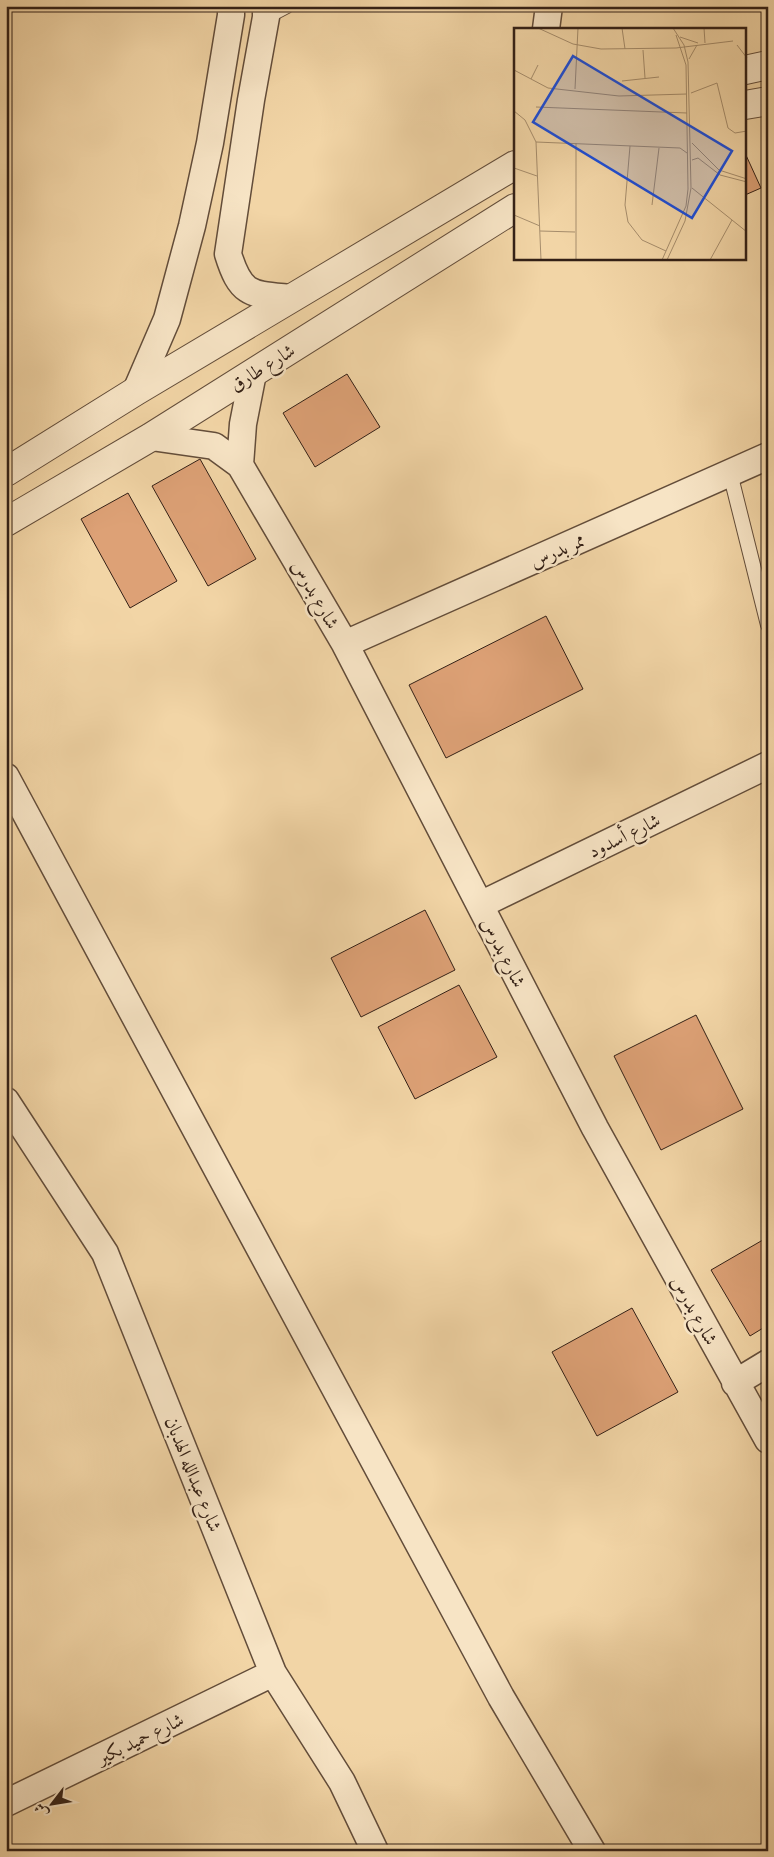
<svg xmlns="http://www.w3.org/2000/svg" width="774" height="1857" font-family="'Libre Bodoni',Amiri,serif">
	<style>
		.building { fill: #dda176; stroke: #332016 }
		.lines { fill: none; stroke-linecap: round; stroke-linejoin: round }
		.service-casing { stroke: #634d3a; stroke-width: 16 }
		.minor-casing { stroke: #634d3a; stroke-width: 29 }
		.tertiary-casing { stroke: #634d3a; stroke-width: 30 }
		.service { stroke: #f7e4c5; stroke-width: 14 }
		.minor { stroke: #f7e4c5; stroke-width: 26 }
		.tertiary { stroke: #f7e4c5; stroke-width: 28 }
		.labels { text-anchor: middle; stroke-width: 5; stroke-linejoin: round; paint-order: stroke }
		.street-label { font-size: 19px; fill: #332016; stroke: #f7e4c5 }
		.inset-road { fill: none; stroke: #a68d6c; stroke-width: 1 }
		.view { fill: #1d4ed8; fill-opacity: 0.15; stroke: #1d4ed8; stroke-width: 2.5 }
		.inset-edge { fill: none; stroke: #332016; stroke-width: 2.5 }
	</style>
	<rect width="100%" height="100%" fill="#f2d5a6"/>
	<filter id="stains"><feTurbulence type="fractalNoise" baseFrequency=".004" numOctaves="4"/><feColorMatrix values="0 0 0 0 .2 0 0 0 0 .09 0 0 0 0 .02 0 0 0 .5 -.17"/></filter>
	<radialGradient id="worn" r=".72"><stop offset=".6" stop-color="#630" stop-opacity="0"/><stop offset="1" stop-color="#630" stop-opacity=".3"/></radialGradient>
	<path class="building" d="M745,153L761,188L745,195Z
		M347,374L380,427L315,467L283,413Z
		M200,459L256,559L208,586L152,486Z
		M128,493L177,581L130,608L81,519Z
		M546,616L583,689L446,758L409,685Z
		M425,910L455,970L361,1017L331,958Z
		M459,985L497,1057L415,1099L378,1027Z
		M696,1015L743,1109L661,1150L614,1056Z
		M768,1237V1325L750,1336L711,1270Z
		M632,1308L678,1392L597,1436L552,1352Z"/>
	<g class="lines">
		<g class="service-casing">
			<path id="service" d="M266,17L287,6
				M730,473L768,625"/>
		</g>
		<g class="minor-casing">
			<path id="minor" d="M266,6V17L251,100L228,254C241,296 251,294 291,298
				M546,29L549,6
				M136,391L167,319L192,226L210,143L231,15V6
				M151,437L214,446L240,465L345,644L595,1128L768,1440
				M240,465L243,424L253,373
				M345,644L768,456
				M6,777L501,1697L592,1851
				M480,905L768,765
				M6,1101L105,1253L273,1673L342,1782L375,1851
				M735,1383L768,1363
				M6,1803L273,1673"/>
		</g>
		<g class="tertiary-casing">
			<path id="tertiary" d="M745,70L768,65
				M745,105L768,101
				M6,472L136,391L515,165
				M6,522L151,437L515,208"/>
		</g>
		<use href="#service" class="service"/>
		<use href="#minor" class="minor"/>
		<use href="#tertiary" class="tertiary"/>
	</g>
	<g class="labels">
		<g class="street-label">
			<text transform="translate(262 367) rotate(-32)" y="7">شارع طارق</text>
			<text transform="translate(557 550) rotate(-24)" y="7">ممر بدرس</text>
			<text transform="translate(316 594) rotate(60)" y="7">شارع بدرس</text>
			<text transform="translate(624 835) rotate(-26)" y="7">شارع أسدود</text>
			<text transform="translate(504 952) rotate(63)" y="7">شارع بدرس</text>
			<text transform="translate(695 1310) rotate(61)" y="7">شارع بدرس</text>
			<text transform="translate(194 1474) rotate(68)" y="7">شارع عبدالله الهدبان</text>
			<text transform="translate(140 1738) rotate(-26)" y="7">شارع حميد بكير</text>
		</g>
	</g>
	<g transform="translate(514 28)">
		<rect width="232" height="232" fill="#f2d5a6"/>
		<path class="inset-road" d="M24,0L59,16L87,21L162,20L219,13M108,0L111,21M190,0L191,15M166,9L184,15M223,17L233,30M129,22L131,50M175,31L183,17M0,42L34,60L105,68L173,66M17,51L24,37M108,53L145,49M61,61L64,0M177,65L203,55L214,100L221,105L233,103M22,79L173,85M0,83L11,92L22,114L27,232M22,114L166,120L173,125M178,115L205,142L233,151M116,118L111,177L114,194L128,212L152,223M178,132L184,130L206,147L233,154M0,140L23,148M178,160L233,204M138,177L145,120M0,187L26,198M26,203L61,204M62,232V115M148,232L172,178L174,161L172,37L162,7M153,232L171,193L177,160L174,34L170,17L159,0M196,232L218,192"/>
		<path class="view" d="M59,28L218,123L178,190L19,94Z"/>
		<rect width="232" height="232" class="inset-edge"/>
	</g>
	<rect width="774" height="1857" fill="none" stroke="#f2d5a6" stroke-width="25"/>
	<rect x="8" y="8" width="759" height="1842" fill="none" stroke="#332016" stroke-width="2.5"/>
	<rect x="12" y="12" width="749" height="1832" fill="none" stroke="#332016"/>
	<g transform="translate(52 1804) rotate(239)" stroke="#f7e4c5" stroke-width="4" paint-order="stroke">
	<path d="M0-4L9 19L0 12L-9 19Z" fill="#332016"/>
	<text y="-8" font-size="14" font-weight="bold" text-anchor="middle" fill="#332016">ش</text>
	</g>
	<rect width="100%" height="100%" filter="url(#stains)"/>
	<rect width="100%" height="100%" fill="url(#worn)"/>
</svg>
